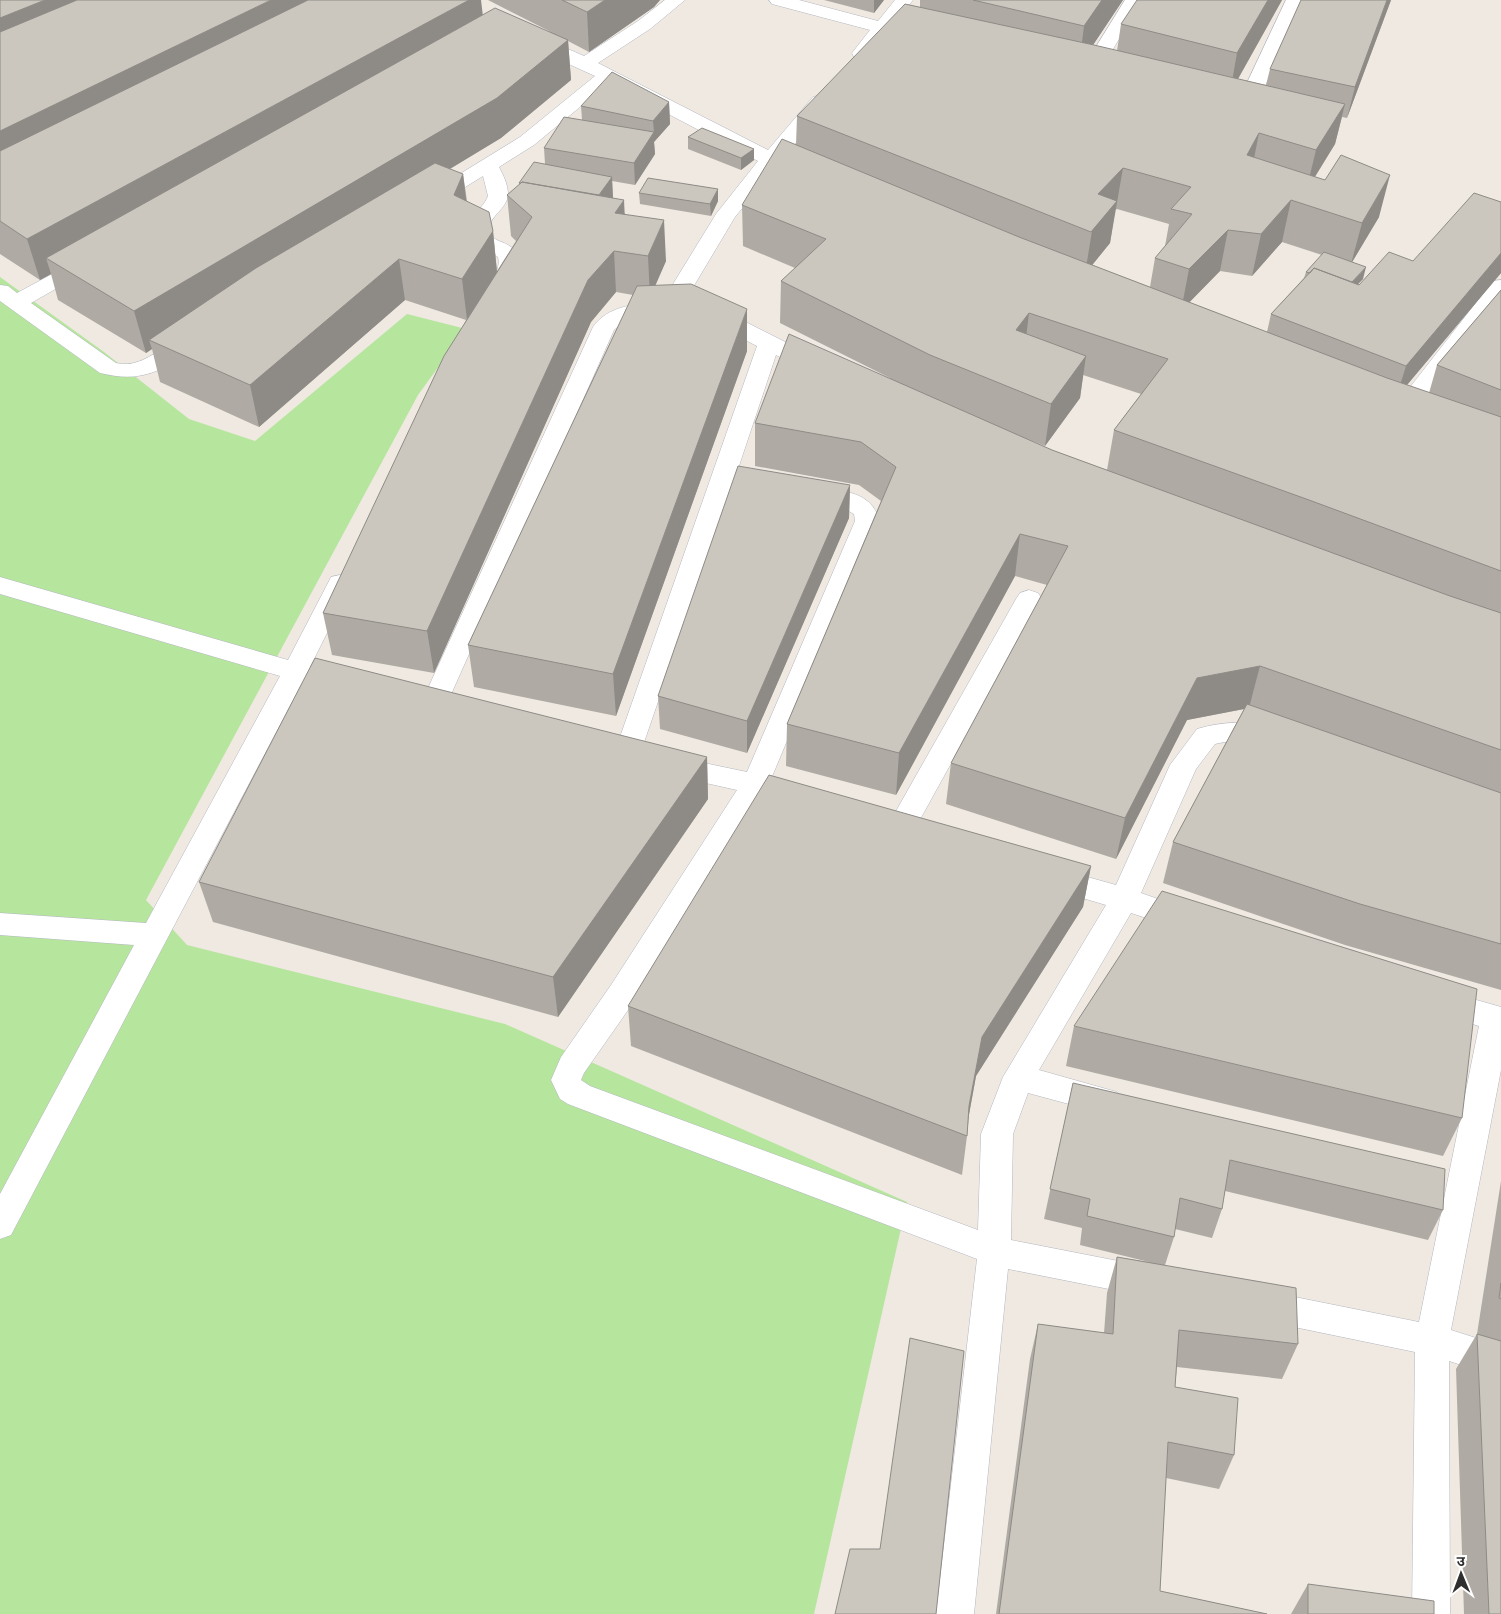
<svg xmlns="http://www.w3.org/2000/svg" width="1501" height="1614" font-family="'PT Sans Narrow','Noto Sans Devanagari',sans-serif">
	<style>
		.green { fill: #b6e59e }
		.lines { fill: none; stroke-linecap: round; stroke-linejoin: round }
		.minor-casing { stroke: #b4b7c1; stroke-width: 1 }
		.minor { fill: #fff; fill-rule: evenodd }
		.wall { fill: #afaba4; fill-rule: evenodd }
		.shaded-wall { fill: #8e8b86 }
		.building { fill: #cbc7bf; stroke: #8e8b86 }
	</style>
	<rect width="100%" height="100%" fill="#efe9e1"/>
	<path class="green" d="M0,277L104,352L189,419L255,441L407,314L466,329L418,395L146,900L187,945L505,1024L907,1202L814,1614H0Z"/>
	<g class="lines">
		<g class="minor-casing">
			<path id="minor" d="M665,0H685L650,29L598,63L768,150L813,97L820,95L827,97L830,101L735,217L692,289L694,295L702,300L825,362L828,367L825,372L817,374L809,372L776,355L736,475L778,483L782,488L778,493L770,496L731,489L639,757L636,764L626,767L616,764L613,757L757,346L686,310L677,303L670,289L716,214L758,161L609,83L534,145L499,167C503,175 508,184 508,194C508,209 488,216 488,232C492,240 501,241 508,245C528,256 517,278 507,293L499,294L491,293L488,288C493,279 501,268 498,257C491,251 480,250 474,243C456,224 482,212 488,196L483,176L438,204L431,206L424,204L421,200L424,196L520,137L595,76L529,46L527,42L529,38L536,36L543,38L584,56L638,21Z
				M769,0H799L878,21L895,0H913L893,25L905,28L908,32L905,36L899,37L886,34C877,45 870,61 854,57L852,53L870,30L772,4Z
				M1125,0H1143L1094,80L1087,82L1080,80L1078,76Z
				M1286,0H1304L1252,115L1249,119L1242,121L1235,119L1232,115Z
				M87,257L94,259L98,263L94,267L31,303L116,363C149,371 168,332 196,339L199,344C194,351 187,354 181,358C152,376 133,381 100,373L0,301V285L8,286L17,293L80,259Z
				M1501,280V300L1409,419L1401,421L1393,419L1390,414L1393,409L1493,281Z
				M644,304L669,305L672,310L669,315C646,320 633,312 614,330L444,710L440,717L431,720L422,717L418,710L593,327C605,310 625,305 644,304Z
				M812,487C838,490 873,490 879,521L771,779L780,782L784,789L780,796L770,799L761,797L633,1003L584,1073L581,1080L590,1086L978,1230L981,1134L1003,1077L1106,905L1042,886L1038,878L1042,870L1052,867L1116,885L1170,765L1197,729C1224,721 1250,720 1277,730L1281,737L1277,744C1268,747 1264,744 1254,743C1242,741 1227,741 1215,744L1196,769L1141,893L1195,912L1199,920L1195,928L1185,931L1131,913L1039,1070L1117,1092L1121,1101L1117,1110L1106,1114L1028,1093L1013,1134L1011,1240L1149,1267L1161,1271L1166,1282L1161,1293L1149,1297L1008,1269L974,1614H936L977,1259L568,1104L560,1099L551,1080L561,1057L611,985L737,790L661,773L657,766L661,759L671,756L747,772L855,521L854,514L841,507L804,500L800,495L804,490Z
				M340,575L349,577L352,583L310,667L349,678L353,685L349,692L340,694L302,683L11,1235L0,1239V1194L134,945L0,935V913L146,923L280,676L0,594V577L288,660L328,583L331,577Z
				M1029,590L1038,593L1042,599L907,843L897,846L887,843L883,835L887,827L1016,599L1020,593Z
				M1438,989L1501,1007V1070L1451,1330L1501,1346V1378L1449,1361L1450,1614H1412L1415,1352L1260,1320L1248,1316L1243,1305L1248,1294L1260,1290L1419,1322L1479,1026L1427,1010L1423,1001L1427,992Z"/>
		</g>
		<use href="#minor" class="minor"/>
	</g>
	<path class="wall" d="M0,0L483,15L551,32L488,0H660L654,7L589,52L568,41L571,80L501,138L450,169L463,174L467,201L493,231L497,271L516,241L511,236L507,195L519,185V183L545,164L544,148L582,120L581,106L669,102L670,124L654,142L655,154L635,185L612,181L613,198L625,214L666,261L655,285L747,351L616,716L474,687L468,645L633,295L616,292L591,322L434,673L332,655L323,613L466,320L405,300L259,427L160,382L152,349L146,353L58,300L51,274L40,280L0,254Z
		M824,0H884L874,13Z
		M920,0H1123L1093,45L1117,51L1121,24L1282,0L1238,79L1266,85L1270,69L1391,0L1347,118L1342,117L1335,144L1315,177L1379,217L1352,262L1363,279L1357,284L1359,285L1413,261L1501,202V273L1407,385L1429,393L1437,365L1501,290V990L1345,945L1163,883L1173,842L1244,709L1187,720L1116,859L946,804L951,763L1047,585L1015,576L896,795L786,766L787,724L881,501L859,485L755,466V423L890,378L780,323L781,281L795,268L743,246L742,205L796,145L797,116L920,7ZM1117,209L1169,224L1165,246L1155,258L1150,287L1092,265L1110,243L1115,210ZM1282,242L1322,255L1306,272L1304,278L1271,314L1267,332L1189,302L1220,271L1252,276ZM1083,375L1141,394L1114,430L1107,470L1052,450L1025,438L1045,446L1080,398Z
		M688,137L754,149V160L741,170L688,149Z
		M639,193L718,201L711,216L640,204Z
		M850,485L849,518L747,753L660,729L658,696Z
		M707,757L708,799L558,1017L213,922L199,882Z
		M1091,866L1083,907L976,1076L969,1115L967,1136L962,1175L631,1046L628,1006Z
		M1074,1026L1462,1118L1443,1156L1066,1066Z
		M1073,1083L1443,1210L1428,1240L1225,1191L1222,1209L1212,1238L1175,1229L1174,1237L1165,1265L1298,1344L1282,1379L1177,1367L1175,1387L1234,1455L1219,1489L1166,1478L1160,1591L1267,1614H996L1030,1359L1038,1324L1104,1333L1107,1293L1117,1257L1149,1262L1080,1245L1082,1228L1044,1219Z
		M1501,1181V1614H1464L1456,1369L1477,1334Z
		M1308,1584L1434,1614H1291Z"/>
	<path class="shaded-wall" d="M45,0H150L0,63V18Z
		M271,0H358L0,164V131Z
		M469,0H481L485,33L46,258L51,274L40,280L27,239Z
		M605,0H660L654,7L589,52L587,12Z
		M874,0H884L874,13Z
		M1102,0H1123L1079,66L1084,26Z
		M1268,0H1282L1230,93L1237,53Z
		M1387,0H1391L1347,118L1355,87Z
		M568,40L571,80L501,138L159,344L149,340L152,349L146,353L134,311Z
		M669,102L670,124L654,142L655,154L635,185L634,163L654,132L653,121Z
		M1345,104L1335,144L1306,191L1316,150Z
		M1259,133L1251,174L1247,155Z
		M754,149V160L741,170V158Z
		M1123,168L1110,243L1085,274L1098,194Z
		M463,174L468,215L454,195Z
		M1390,175L1379,217L1351,264L1362,223Z
		M612,177L613,199L597,198Z
		M718,189V201L711,216L710,204Z
		M624,200L626,241L615,213Z
		M1291,200L1282,242L1252,276L1261,234Z
		M664,220L666,261L650,298L648,256Z
		M1228,230L1220,271L1181,311L1189,269Z
		M493,231L497,273L467,320L462,279Z
		M614,251L616,292L591,322L434,673L427,631L588,280Z
		M1501,253V273L1396,398L1406,366Z
		M399,259L405,300L259,427L250,385Z
		M1366,267L1363,279L1345,298L1348,287Z
		M747,309V351L616,716L613,674Z
		M1029,313L1024,355L1016,330Z
		M1086,356L1080,398L1045,446L1051,404Z
		M850,485L849,518L747,753V721Z
		M1020,534L1015,576L896,795L899,753Z
		M1260,666L1249,708L1187,720L1116,859L1125,818L1197,678Z
		M707,757L708,799L558,1017L553,977Z
		M1091,866L1083,907L976,1076L965,1136L969,1106L982,1037Z"/>
	<path class="building" d="M0,0H45L0,18Z
		M77,0H271L0,131V32Z
		M308,0H469L27,239L0,221V151Z
		M562,0H605L587,12Z
		M973,0H1102L1084,26Z
		M1137,0H1268L1237,53L1121,24Z
		M1301,0H1387L1355,87L1270,69Z
		M905,4L1094,45L1345,104L1316,150L1259,133L1247,155L1325,180L1341,155L1390,175L1362,223L1291,200L1261,234L1228,230L1189,269L1155,258L1192,214L1171,209L1191,187L1123,168L1098,194L1117,201L1091,232L797,116Z
		M495,8L568,40L497,98L134,311L46,258Z
		M612,72L669,102L653,121L581,106Z
		M564,117L654,132L634,163L544,148Z
		M702,128L754,149L741,158L688,137Z
		M782,139L1019,237L1387,378L1501,417V571L1309,500L1114,430L1168,359L1029,313L1016,330L1086,356L1051,404L930,355L781,281L826,239L742,205Z
		M534,162L612,177L599,195L522,182L521,183H519Z
		M435,163L463,174L454,195L489,212L493,231L462,279L399,259L250,385L149,340L256,268Z
		M648,178L718,189L710,204L639,193Z
		M522,182L624,200L615,213L664,220L648,256L614,251L588,280L427,631L323,613L444,356L532,217L507,195Z
		M1474,193L1501,202V253L1406,366L1271,314L1314,268L1359,285L1389,252L1413,261Z
		M1324,252L1366,267L1352,282L1314,268L1310,273L1306,272Z
		M691,284L747,309L613,674L468,645L637,286Z
		M1501,290V390L1437,365Z
		M789,334L1052,450L1450,596L1501,613V750L1260,666L1197,678L1125,818L951,763L1068,546L1020,534L899,753L787,724L896,467L861,442L755,423Z
		M738,466L850,485L747,721L658,696Z
		M315,658L707,757L553,977L199,882Z
		M1247,704L1501,793V944L1360,904L1173,842Z
		M769,775L1091,866L982,1037L969,1106L967,1136L628,1006Z
		M1162,891L1477,989L1462,1118L1074,1026Z
		M1073,1083L1445,1169L1443,1210L1230,1160L1222,1209L1180,1198L1174,1237L1087,1216L1090,1199L1050,1189Z
		M1117,1257L1296,1288L1298,1344L1179,1330L1175,1387L1238,1398L1234,1455L1168,1442L1160,1591L1267,1614H999L1038,1324L1113,1334Z
		M1501,1283V1299L1499,1298Z
		M1477,1334L1501,1341V1614H1489Z
		M910,1338L964,1351L936,1614H835L850,1549H880Z
		M1308,1584L1434,1601V1614H1308Z"/>
	<g transform="translate(1461 1574) rotate(359)" stroke="#ffffff" stroke-width="4" paint-order="stroke">
	<path d="M0-4L9 19L0 12L-9 19Z" fill="#2e2e2e"/>
	<text y="-8" font-size="14" font-weight="bold" text-anchor="middle" fill="#2e2e2e">उ</text>
	</g>
</svg>
